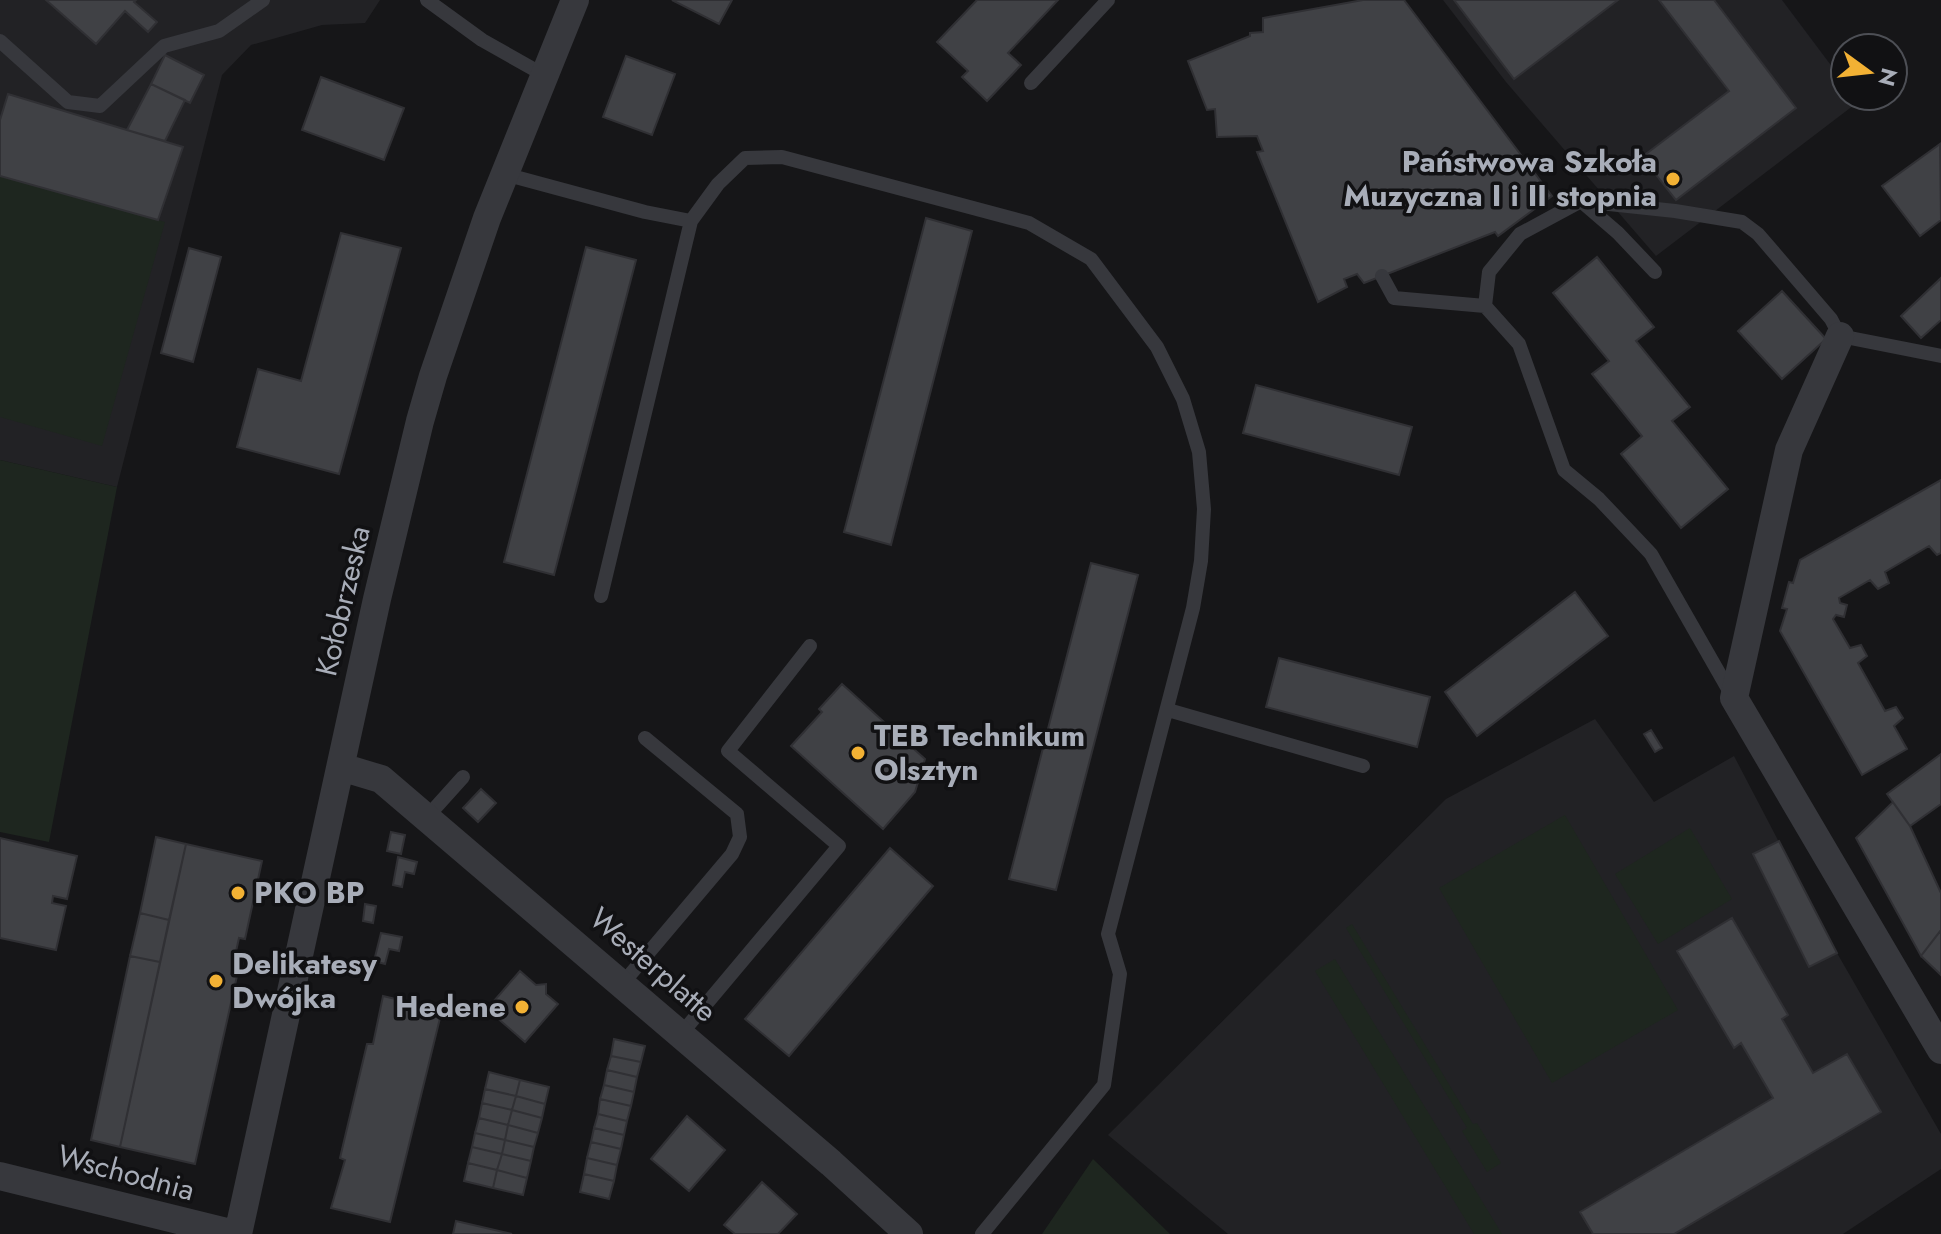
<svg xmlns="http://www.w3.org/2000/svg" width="1941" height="1234" font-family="Jost,sans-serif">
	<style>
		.built { fill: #222225 }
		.green { fill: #1e261f }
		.building { fill: #404145; stroke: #303034; stroke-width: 2 }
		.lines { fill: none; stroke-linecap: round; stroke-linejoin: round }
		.service { stroke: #37383d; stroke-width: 14 }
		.minor { stroke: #37383d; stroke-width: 28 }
		.poi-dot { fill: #f2b134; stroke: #111113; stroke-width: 3 }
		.labels { text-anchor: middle; stroke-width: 7; stroke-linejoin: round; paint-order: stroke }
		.poi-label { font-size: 30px; font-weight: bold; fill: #a8adb8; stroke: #111113; text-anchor: start }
		.street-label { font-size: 30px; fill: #a8adb8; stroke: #111113 }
	</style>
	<rect width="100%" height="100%" fill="#161618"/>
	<path class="built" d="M0,0H380L365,23L322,25L251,45L222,75L117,487L0,460Z
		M1443,0H1782L1845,84V96H1854L1858,102L1656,256L1506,82Z
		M1595,719L1654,802L1734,756L1837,953L1941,1134V1169L1843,1234H1228L1108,1135L1446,799Z"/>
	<path class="green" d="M0,176L165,222L102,446L0,417Z
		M0,460L117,487L49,842L0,832Z
		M1565,815L1678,1010L1552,1083L1439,888Z
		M1690,828L1732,899L1658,944L1615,874Z
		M1352,924L1473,1124L1477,1123L1501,1163L1487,1172L1462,1131L1467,1128L1346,928Z
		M1335,959L1502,1234H1474L1315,971Z
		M1093,1159L1170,1234H1042Z"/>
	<path class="building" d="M46,0H136L134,2L157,22L148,32L125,11L96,44Z
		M672,0H732L719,24Z
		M977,0H1058L1008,53L1021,65L987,101L962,77L968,71L937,42Z
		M1363,0H1404L1552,196L1498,236L1495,232L1364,283L1357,274L1344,279L1347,287L1318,302L1257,152L1263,151L1257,136L1217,137L1215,109L1207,110L1188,61L1250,36V33L1263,32V18Z
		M1454,0H1618L1514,79Z
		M1659,0H1714L1796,108L1676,200L1642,157L1729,91Z
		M165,55L204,75L190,103L151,84Z
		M626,56L675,74L652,135L603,117Z
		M321,77L404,108L384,160L302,130Z
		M151,84L185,100L165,141L127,130Z
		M8,94L183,147L158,220L0,176V120Z
		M1940,144L1941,220L1920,236L1882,186Z
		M926,218L972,231L891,545L844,532Z
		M341,233L401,248L339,474L237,447L258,369L301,381Z
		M586,247L636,260L554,575L504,562Z
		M189,248L221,257L193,362L161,353Z
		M1597,257L1654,327L1636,341L1690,407L1672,421L1728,489L1681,528L1621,454L1642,436L1592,374L1609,361L1553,293Z
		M1941,278V320L1921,338L1901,316Z
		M1782,291L1826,339L1782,379L1738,331Z
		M1256,385L1412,427L1399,475L1243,433Z
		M1941,480V553L1937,555L1929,546L1885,572L1889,583L1878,589L1870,580L1839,598L1840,603L1847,605L1844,617L1836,615L1833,619L1850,648L1861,645L1867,656L1858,663L1885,711L1896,707L1903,718L1894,726L1907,749L1862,775L1780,631L1787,609L1782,608L1789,582L1793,583L1800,560Z
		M1091,563L1138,575L1056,890L1009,879Z
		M1575,592L1608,636L1477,736L1445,692Z
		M1279,658L1430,697L1417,747L1266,707Z
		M842,684L925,759L915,792L883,829L791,746L822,712L819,709Z
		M1651,730L1662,748L1655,752L1644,734Z
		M1941,754V804L1910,826L1887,794Z
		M481,789L496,803L478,822L463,808Z
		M1893,802L1910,826L1941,893V930L1921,956L1856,838Z
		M391,832L405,835L401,854L387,851Z
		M156,837L186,844L169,920L140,913Z
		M0,838L77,856L67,899L53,896L52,903L66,906L56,950L0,938Z
		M1779,841L1837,953L1809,967L1753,854Z
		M186,844L262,861L245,939L239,938L231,974L237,976L195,1164L120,1147Z
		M890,848L933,886L789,1056L745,1019Z
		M398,857L417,862L414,874L405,872L402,887L393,885Z
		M365,904L376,906L373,923L363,921Z
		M140,913L169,920L160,962L130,956Z
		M1732,918L1788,1015L1782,1019L1813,1073L1847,1054L1881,1112L1674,1234H1593L1580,1212L1773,1098L1741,1043L1734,1048L1677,951Z
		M1941,930V975L1921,956Z
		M381,933L402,937L399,951L389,949L385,964L374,961Z
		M130,956L160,962L120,1147L91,1140Z
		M520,971L536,985L546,984V994L558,1004L525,1042L487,1009Z
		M383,996L442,1010L390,1222L331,1208L345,1160L340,1158L367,1044H373Z
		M614,1039L645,1046L641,1062L611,1056Z
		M611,1056L641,1062L637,1077L607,1070Z
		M607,1070L637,1077L634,1092L604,1085Z
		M489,1072L520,1080L516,1096L485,1089Z
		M520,1080L549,1087L545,1104L516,1096Z
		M604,1085L634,1092L631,1106L600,1099Z
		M485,1089L516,1096L512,1110L482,1103Z
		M516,1096L545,1104L542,1118L512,1110Z
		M600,1099L631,1106L627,1121L598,1114Z
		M482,1103L512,1110L508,1125L479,1118Z
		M512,1110L542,1118L538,1133L508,1125Z
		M598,1114L627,1121L624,1135L594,1128Z
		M687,1116L725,1150L689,1191L651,1159Z
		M479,1118L508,1125L505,1140L475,1133Z
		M508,1125L538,1133L534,1147L505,1140Z
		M594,1128L624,1135L621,1149L591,1142Z
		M475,1133L505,1140L502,1154L472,1147Z
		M505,1140L534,1147L531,1161L502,1154Z
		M591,1142L621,1149L617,1165L587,1158Z
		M472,1147L502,1154L497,1170L468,1163Z
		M502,1154L531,1161L527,1178L497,1170Z
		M587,1158L617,1165L614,1181L584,1174Z
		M468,1163L497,1170L493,1188L464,1181Z
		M497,1170L527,1178L523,1195L493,1188Z
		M584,1174L614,1181L609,1199L580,1192Z
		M762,1182L797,1214L778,1234H735L724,1225Z
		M456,1221L512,1234H453Z"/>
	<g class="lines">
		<path class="service" d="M427,0L482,40L544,75
			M0,41L68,102L100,106L164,46L219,31L263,0
			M1031,83L1108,0
			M504,174L645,212L691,221
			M1582,202L1618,233L1655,272
			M1382,276L1394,298L1485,306L1519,344L1564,470L1599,499L1651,554L1731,694
			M1485,306L1489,272L1520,234L1581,201L1675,211L1742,222L1758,234L1831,319L1840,336L1941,356
			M601,596L691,221L718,184L745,158L782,157L1029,223L1091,259L1157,347L1183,399L1199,452L1204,509L1201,561L1193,608L1108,934L1120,974L1104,1085L982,1234
			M1168,710L1363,766
			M427,817L463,777
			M623,983L732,854L740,837L737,814L645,738
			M681,1034L839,846L728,751L810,646"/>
		<path class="minor" d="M1840,336L1789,450L1734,698L1941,1050
			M341,767L381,779L831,1163L909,1234
			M0,1176L235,1234
			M238,1234L377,599L420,421L433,376L487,218L575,0"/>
	</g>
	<g class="poi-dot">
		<circle cx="1673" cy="179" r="8"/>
		<circle cx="858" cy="753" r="8"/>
		<circle cx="238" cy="893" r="8"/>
		<circle cx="216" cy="981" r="8"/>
		<circle cx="522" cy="1007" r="8"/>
	</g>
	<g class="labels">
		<g class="poi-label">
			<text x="1657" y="172" text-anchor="end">Państwowa Szkoła<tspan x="1657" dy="34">Muzyczna I i II stopnia</tspan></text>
			<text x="874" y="746">TEB Technikum<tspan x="874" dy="34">Olsztyn</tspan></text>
			<text x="254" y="903">PKO BP</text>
			<text x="232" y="974">Delikatesy<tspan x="232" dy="34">Dwójka</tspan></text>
			<text x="506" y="1017" text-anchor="end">Hedene</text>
		</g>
		<g class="street-label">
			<text transform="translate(343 601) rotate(-77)" y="10">Kołobrzeska</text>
			<text transform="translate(653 965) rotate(41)" y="10">Westerplatte</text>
			<text transform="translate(126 1173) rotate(15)" y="10">Wschodnia</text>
		</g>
	</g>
	<g transform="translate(1869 72) rotate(105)"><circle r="38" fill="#111113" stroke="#4d4f55" stroke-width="2"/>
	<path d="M0-6L14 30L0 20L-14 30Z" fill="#f2b134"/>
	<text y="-12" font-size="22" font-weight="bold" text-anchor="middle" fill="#a8adb8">N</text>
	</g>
</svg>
